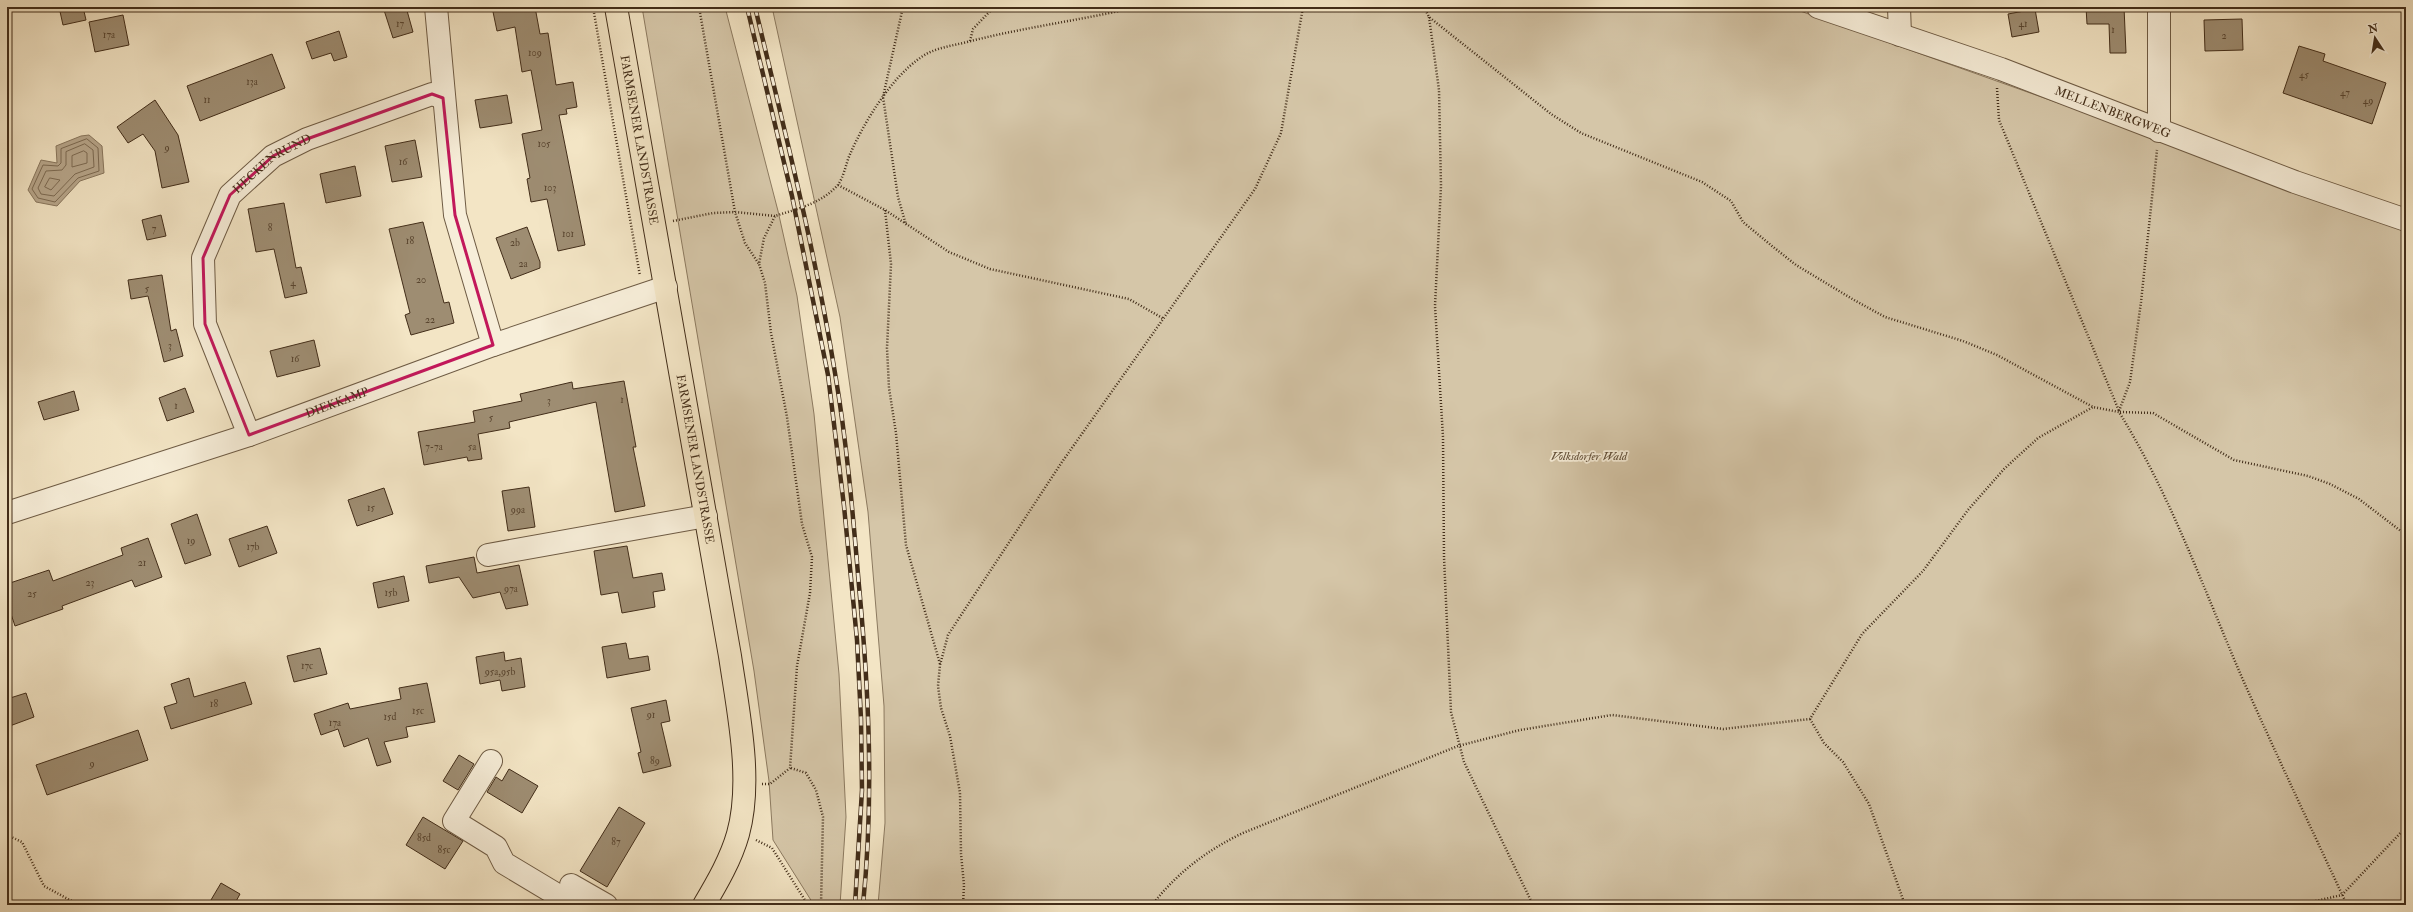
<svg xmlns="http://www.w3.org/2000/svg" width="2413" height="912" font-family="'IM FELL Double Pica',serif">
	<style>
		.green { fill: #d5c6a8; stroke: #8c7a60 }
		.water { fill: #b7a68b; stroke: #88765d }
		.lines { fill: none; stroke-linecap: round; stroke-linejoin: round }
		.shore { stroke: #7c6a52; stroke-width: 1 }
		.building { fill: #9e8d72; stroke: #422d19 }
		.minor-casing { stroke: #6e5b44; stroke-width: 24 }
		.major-casing { stroke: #422d19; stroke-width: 24 }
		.path { stroke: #422d19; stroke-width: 2.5; stroke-dasharray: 1 2; stroke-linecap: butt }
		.minor { stroke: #f7eed9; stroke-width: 22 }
		.major { stroke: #f3e5c5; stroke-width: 22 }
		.rail-casing { stroke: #422d19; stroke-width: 4.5 }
		.rail { stroke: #f7eed9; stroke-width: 3; stroke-dasharray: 9; stroke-linecap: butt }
		.marked { fill: none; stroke: #c2185b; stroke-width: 3; stroke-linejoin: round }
		.labels { text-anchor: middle; stroke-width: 3.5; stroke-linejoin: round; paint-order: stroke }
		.number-label { font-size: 10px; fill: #59452f }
		.street-label { font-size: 12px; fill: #422d19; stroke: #f7eed9 }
		.park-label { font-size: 12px; font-style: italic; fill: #5f4c36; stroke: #f7eed9 }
	</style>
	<rect width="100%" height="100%" fill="#f3e5c5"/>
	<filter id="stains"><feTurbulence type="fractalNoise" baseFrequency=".005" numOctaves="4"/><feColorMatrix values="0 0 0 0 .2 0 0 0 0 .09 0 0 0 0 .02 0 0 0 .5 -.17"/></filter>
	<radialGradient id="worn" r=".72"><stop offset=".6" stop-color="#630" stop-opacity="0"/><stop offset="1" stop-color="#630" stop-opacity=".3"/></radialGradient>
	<path class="green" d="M642,7H725L778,211L797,296L814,414L839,674L846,817L840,905H814L773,840L769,781L754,671Z
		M772,7H1789L2406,227V905H878L885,823L884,706L868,512L840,317Z"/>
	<path class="water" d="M89,135L102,146L104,173L80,181L57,206L36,202L28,190L41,160L57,163L56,146L81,136Z"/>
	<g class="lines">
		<path class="shore" d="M87,139L98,148L99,171L78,178L55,202L38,198L32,189L43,165L58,166L61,163V149Z
			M85,144L93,150L94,167L75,174L54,196L41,194L38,188L46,171L62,170L66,165V152Z
			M84,151L87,153V163L72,167V156Z
			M50,178L60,180L51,190L45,187Z"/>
	</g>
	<path class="building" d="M59,7H83L86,20L63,25Z
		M383,7H406L413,32L393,38Z
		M492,7H535L540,34L548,33L556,85L573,82L577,107L566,109L567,114L559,115L585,245L558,251L547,199L531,202L527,179L530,178L522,134L542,130L531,70L522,72L515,27L497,31Z
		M2086,7H2124L2126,53H2110L2109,24H2087Z
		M2035,9L2039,32L2012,37L2008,14Z
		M123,15L129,45L95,52L89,22Z
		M2242,19L2243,50L2205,51L2204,20Z
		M339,31L347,57L334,61L331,53L312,59L306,42Z
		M2299,46L2325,54L2323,61L2386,83L2372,124L2283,93Z
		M272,54L285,88L200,121L187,86Z
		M507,95L512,123L480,128L475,100Z
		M155,100L178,135L189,182L162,188L155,151L143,134L128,143L117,127Z
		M415,140L422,177L392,182L385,146Z
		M355,166L361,196L326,203L320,174Z
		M284,203L296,268L301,267L307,293L285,298L274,249L256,252L248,209Z
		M161,215L166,236L147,240L142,220Z
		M423,222L444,303L449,302L454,323L411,335L405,315L410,313L389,229Z
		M527,227L540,262V268L511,279L496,238Z
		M162,275L171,331L176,329L183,356L164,362L148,296L131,299L128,280Z
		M314,340L320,366L277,377L270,351Z
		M624,381L636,447H633L645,506L615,512L596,402L509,422L510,428L478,434L482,459L468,461L467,457L424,465L418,432L475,422L473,411L522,401L520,394L572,382L573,389Z
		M185,388L194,412L167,421L159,398Z
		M74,391L79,410L44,420L38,402Z
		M529,487L535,527L508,531L502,491Z
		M384,488L393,514L357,526L348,500Z
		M197,514L211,555L185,564L171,524Z
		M267,526L277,553L239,567L229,539Z
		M148,538L162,577L135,587L132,580L62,606L63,609L15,626L7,602V584L49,570L53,581L123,555L121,548Z
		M627,546L633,578L662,573L665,590L653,592L655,607L622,613L618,592L601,595L594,551Z
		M474,557L477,573L519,565L528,605L506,609L500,592L473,598L459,577L429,583L426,566Z
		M404,576L409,601L378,608L373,583Z
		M626,643L629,659L648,656L650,670L607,678L602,647Z
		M320,648L327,674L294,682L287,656Z
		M504,652L505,661L521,658L525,687L502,691L500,680L480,684L476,657Z
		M189,678L194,697L245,682L252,704L171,729L164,707L177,703L171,684Z
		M427,683L435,722L406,727L408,737L384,742L391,762L377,766L368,738L344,747L338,729L321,735L314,714L348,703L350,709L401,699L399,688Z
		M26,693L34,717L7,727V699Z
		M666,700L670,721L661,723L671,766L643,773L638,753L641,752L631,708Z
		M138,730L148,760L47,795L36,765Z
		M459,755L474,764L458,790L443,781Z
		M509,769L538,786L522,813L487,792L496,777L502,781Z
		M619,807L645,823L607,887L580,871Z
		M423,817L463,841L445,869L406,845Z
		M221,883L240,894L234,905H208Z"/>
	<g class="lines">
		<g class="minor-casing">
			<g id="minor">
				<path d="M436,7L455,215L493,345"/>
				<path id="s1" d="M1818,7L2001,69L2295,182L2406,220"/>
				<path d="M1899,7L1900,35"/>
				<path d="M2159,131V7"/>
				<path id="s2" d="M249,435L205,324L203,258L230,195L273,156L307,139L432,94L443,98"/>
				<path id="s3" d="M7,513L249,435L493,345L666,287"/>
				<path d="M488,555L706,516"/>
				<path d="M491,761L454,821L496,847L504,863L574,905"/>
				<path d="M571,885L606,905"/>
			</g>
		</g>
		<g class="major-casing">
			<g id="major">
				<path id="s4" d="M616,7L730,656C738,711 753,780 738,834C731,859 717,883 704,905"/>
			</g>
		</g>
		<path class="path" d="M593,7L640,276
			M699,7L735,212L745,243L759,264
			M903,7L883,97L898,197L906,225
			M1424,7L1429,17L1551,114L1581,133L1702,182L1731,201L1743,222L1772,246L1796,265L1854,300L1885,317L1963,341L1997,355L2093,407L2119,412C2171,496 2204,590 2243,680C2277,756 2312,830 2347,905
			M1429,17L1439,90L1441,186L1435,306L1443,437L1444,557L1451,712L1464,762L1533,905
			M970,41L973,29L994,7
			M1997,88L1999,120L2119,411
			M838,185L885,210L949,252L990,269L1129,299L1164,319
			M885,210L891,264L887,348L889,388L896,433L906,545L940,664
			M673,221L713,213L735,212L775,216
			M2119,411L2130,382L2141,302L2157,150
			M2120,412L2153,413L2234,460L2308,476L2330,484L2359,499L2406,535
			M1810,719L1824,743L1843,762L1869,804L1905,905
			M791,768L806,773L816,790L823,817L821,905
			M762,784H770L790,768L797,666L810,593L812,557L802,524L787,417L771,333L765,283L759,264L764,238L775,216C797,209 820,204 837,186C844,178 846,162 851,152C865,121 891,78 920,58C935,47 953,46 971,41C1026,27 1082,20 1137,7
			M7,835L22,842L44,886L79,905
			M756,840L772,848L808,905
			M963,905L964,885L961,854L960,793L950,736L941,708L938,686L940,665L948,635L1062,462L1255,189L1281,133L1303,7
			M1152,905C1177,873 1207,850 1243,833L1458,746L1520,730L1612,715L1723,729L1810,719L1862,634L1923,571L1968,510L2004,469L2038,438L2093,407
			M2298,905L2342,895L2406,827"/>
		<use href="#minor" class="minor"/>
		<use href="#major" class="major"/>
		<g class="rail-casing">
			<path id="rail" d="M747,7L792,196L828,375L844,506L857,640L861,719L862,790L855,905
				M755,7C784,128 815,250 835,373C847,443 853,515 859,586C869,693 874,798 863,905"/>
		</g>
		<use href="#rail" class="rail"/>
	</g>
	<path class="marked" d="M432,94L443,98L455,215L493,345L249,435L205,324L203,258L230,195L273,156L307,139Z"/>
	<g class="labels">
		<g class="number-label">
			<text x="400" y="27">17</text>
			<text x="2023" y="27">41</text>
			<text x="2113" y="33">1</text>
			<text x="109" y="38">17a</text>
			<text x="2224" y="39">2</text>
			<text x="535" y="56">109</text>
			<text x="2304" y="78">45</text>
			<text x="252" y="85">13a</text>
			<text x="2345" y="96">47</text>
			<text x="207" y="103">11</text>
			<text x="2368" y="104">49</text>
			<text x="544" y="147">105</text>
			<text x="167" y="151">9</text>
			<text x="403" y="165">16</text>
			<text x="550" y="191">103</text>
			<text x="270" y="231">8</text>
			<text x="154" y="232">7</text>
			<text x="568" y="237">101</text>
			<text x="410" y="244">18</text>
			<text x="515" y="246">2b</text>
			<text x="523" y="267">2a</text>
			<text x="421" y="283">20</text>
			<text x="293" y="286">4</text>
			<text x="147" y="292">5</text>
			<text x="430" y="323">22</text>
			<text x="170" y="349">3</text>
			<text x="295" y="362">16</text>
			<text x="622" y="403">1</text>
			<text x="549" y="404">3</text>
			<text x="176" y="409">1</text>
			<text x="491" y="421">5</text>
			<text x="434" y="450">7-7a</text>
			<text x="472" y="450">5a</text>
			<text x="371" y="511">15</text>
			<text x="518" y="513">99a</text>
			<text x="191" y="544">19</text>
			<text x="253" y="550">17b</text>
			<text x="142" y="566">21</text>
			<text x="90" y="586">23</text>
			<text x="511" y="592">97a</text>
			<text x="391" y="596">15b</text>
			<text x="32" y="597">25</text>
			<text x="307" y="669">17c</text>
			<text x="500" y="675">95a,95b</text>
			<text x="214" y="707">18</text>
			<text x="418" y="714">15c</text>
			<text x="651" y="718">91</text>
			<text x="390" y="720">15d</text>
			<text x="335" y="726">17a</text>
			<text x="655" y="764">89</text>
			<text x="92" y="767">9</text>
			<text x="424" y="841">85d</text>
			<text x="616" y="845">87</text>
			<text x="444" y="853">85c</text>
		</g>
		<g class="street-label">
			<text dy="4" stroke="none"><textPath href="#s1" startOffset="313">MELLENBERGWEG</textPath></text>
			<text dy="4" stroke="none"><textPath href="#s4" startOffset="135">FARMSENER LANDSTRASSE</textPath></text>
			<text dy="4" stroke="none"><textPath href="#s2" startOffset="307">HECKENRUND</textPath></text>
			<text dy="4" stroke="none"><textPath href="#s3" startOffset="348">DIEKKAMP</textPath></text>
			<text dy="4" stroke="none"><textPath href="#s4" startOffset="459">FARMSENER LANDSTRASSE</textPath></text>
		</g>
		<g class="park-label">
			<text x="1589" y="460">Volksdorfer Wald</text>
		</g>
	</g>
	<rect width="2413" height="912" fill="none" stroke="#f3e5c5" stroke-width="24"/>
	<rect x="8" y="8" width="2397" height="896" fill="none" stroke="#422d19" stroke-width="2"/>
	<rect x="12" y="12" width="2389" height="888" fill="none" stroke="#422d19"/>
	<g transform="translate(2375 38) rotate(348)" stroke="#f7eed9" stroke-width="3" paint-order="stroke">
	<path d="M0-3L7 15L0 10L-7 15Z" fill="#422d19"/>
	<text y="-6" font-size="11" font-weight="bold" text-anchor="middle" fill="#422d19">N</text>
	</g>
	<rect width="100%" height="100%" filter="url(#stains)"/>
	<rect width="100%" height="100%" fill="url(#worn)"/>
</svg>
